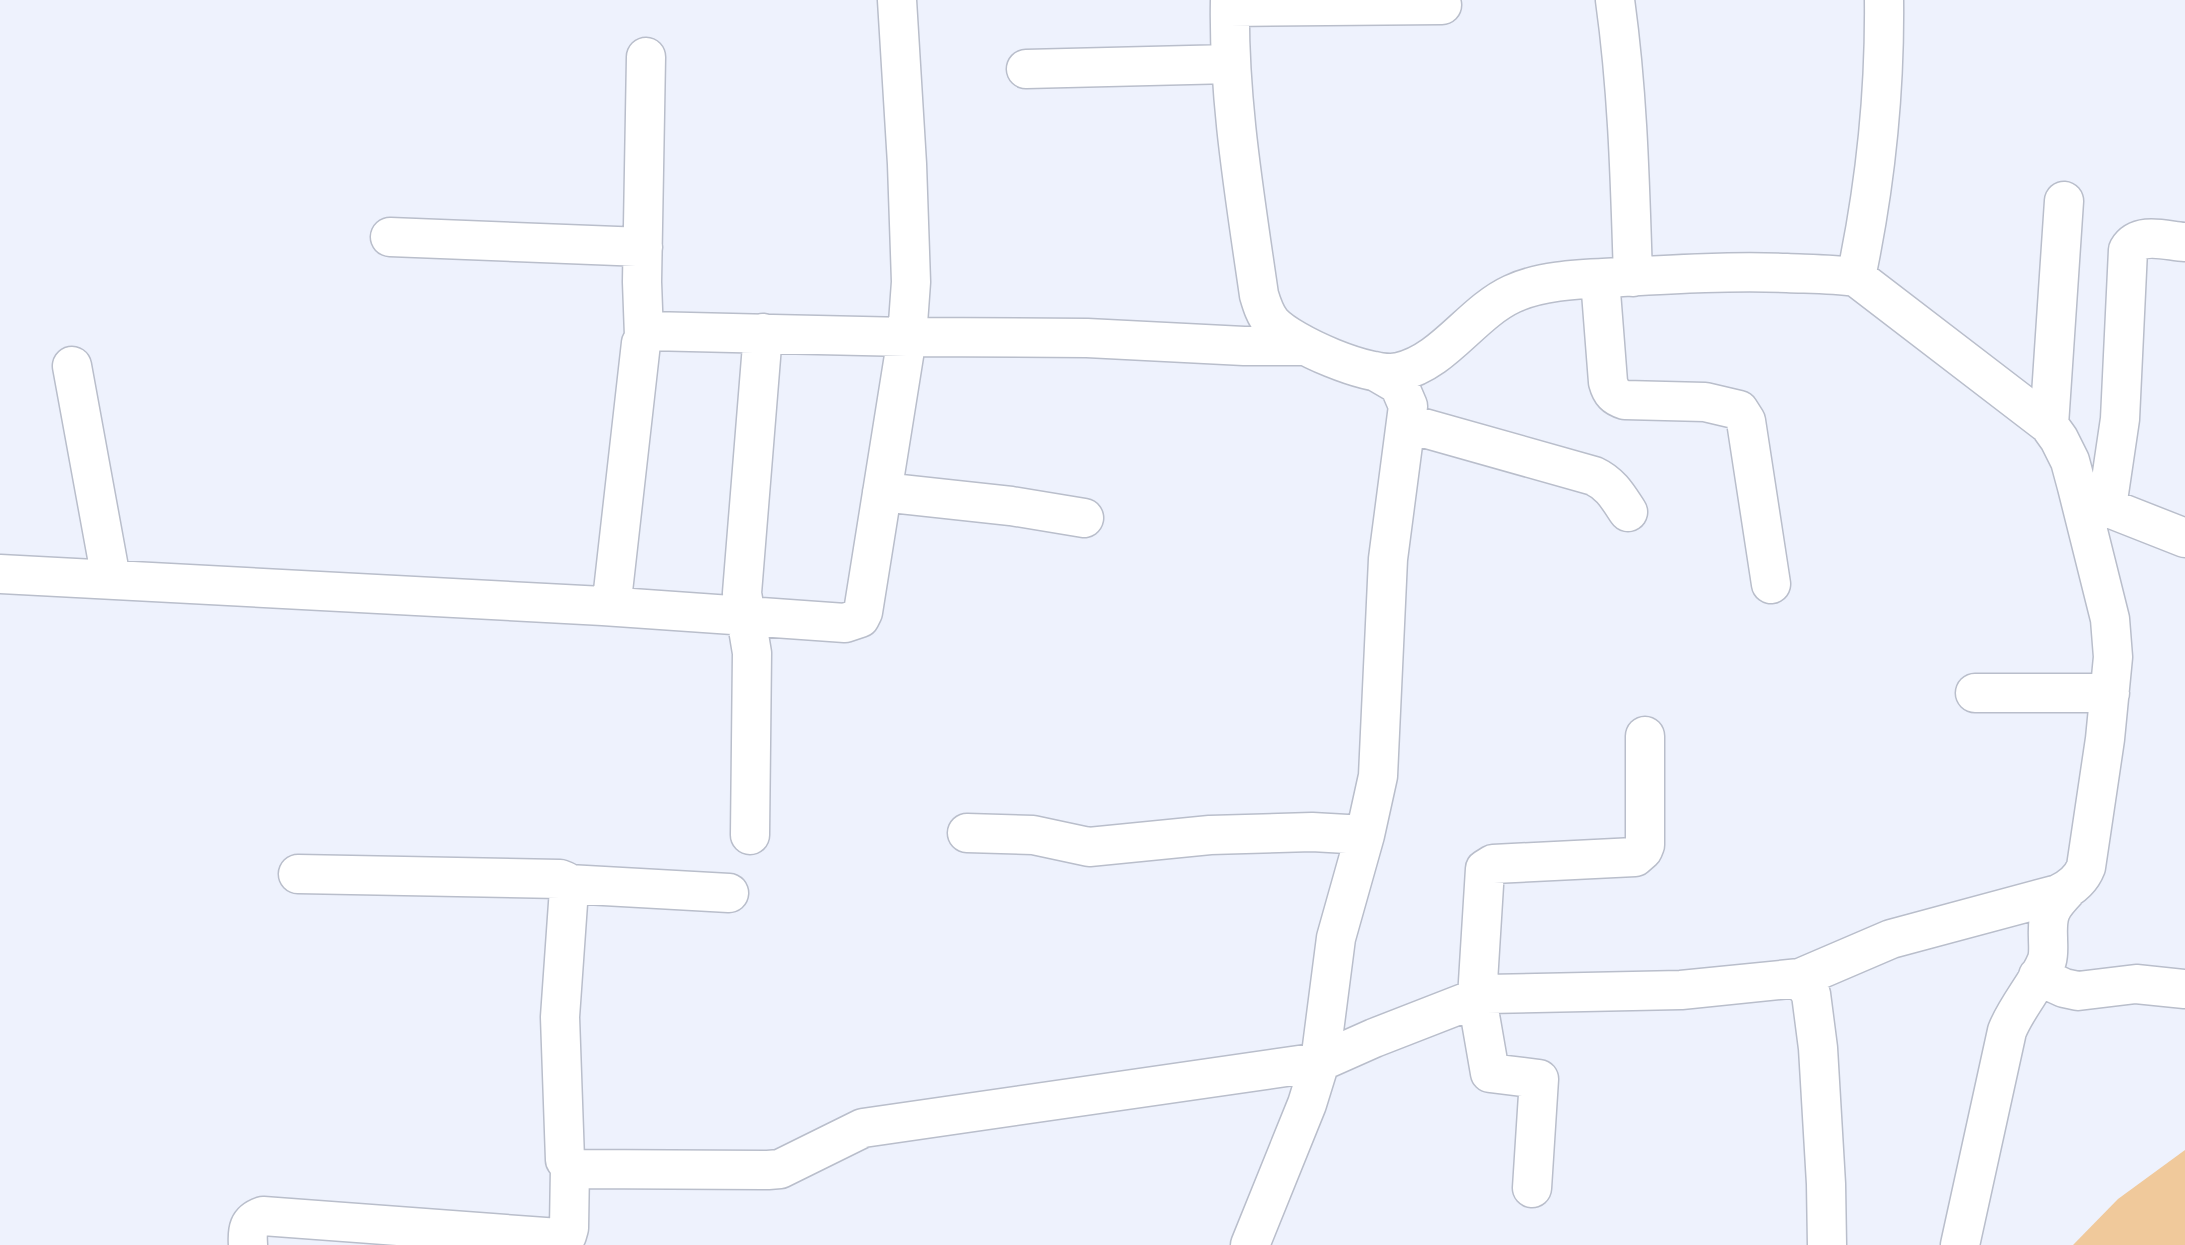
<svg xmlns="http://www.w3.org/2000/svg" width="2185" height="1245" font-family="Jost,sans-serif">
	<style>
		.green { fill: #f0c99b }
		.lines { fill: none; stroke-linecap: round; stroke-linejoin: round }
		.minor-casing { stroke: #b9becb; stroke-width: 41 }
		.minor { stroke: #fff; stroke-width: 38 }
	</style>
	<rect width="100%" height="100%" fill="#eef2fd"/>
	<path class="green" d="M2185,1150V1245H2073L2118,1199Z"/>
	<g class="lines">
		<g class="minor-casing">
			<path id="minor" d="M1230,0C1228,99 1245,197 1259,295C1262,305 1265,315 1272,323C1291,344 1371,379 1399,372C1444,362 1471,313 1512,294C1543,279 1588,279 1622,277C1677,274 1732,271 1787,273C1810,274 1833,274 1856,277L2049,425L2059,439L2070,461L2077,487L2091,501L2185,538
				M1615,0C1628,93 1630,183 1633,277
				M1230,7L1442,5
				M1026,69L1231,64
				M390,237L643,247
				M1856,277C1875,187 1885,92 1884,0
				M1600,279L1608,382C1611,393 1615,397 1625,400L1705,402L1739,410L1746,421L1771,584
				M644,336L642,282L646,57
				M72,366L111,579
				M1406,423L1594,476C1611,484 1618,497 1628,512
				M2049,425L2064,201
				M882,492L1011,506L1084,518
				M2107,507L2120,419L2128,250C2139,231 2167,241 2185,242
				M0,574L603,606L612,600L641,343L648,331L907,337L1087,338L1244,346H1304
				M603,606L845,623L860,618L863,612L907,337L911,282L907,164L897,0
				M1975,693H2110
				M967,833L1033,835L1089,847L1210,835L1312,832L1365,835
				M750,835L752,653L742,593L763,333
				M298,874L560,879L565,881L569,889L560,1017L565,1160L570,1167L578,1169L768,1170L780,1169L863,1128L1320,1062L1374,1038L1487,994L1681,990L1800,978L1891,939L2058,894C2071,888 2081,880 2086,867L2105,739L2113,657L2110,619L2077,487
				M568,884L729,893
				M2038,976L2064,988L2078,991L2136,984L2185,989
				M1800,978L1811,994L1818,1048L1826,1184L1827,1245
				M1532,1188L1539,1079L1490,1073L1477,998L1485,869L1493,864L1635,857L1643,850L1645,845V736
				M248,1245C247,1230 248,1221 263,1216L559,1238L567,1235L569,1228L570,1167
				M1250,1245L1307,1104L1320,1062L1336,938L1365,835L1378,776L1388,559L1408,406L1399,385L1375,371
				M1960,1245L2007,1031C2017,1006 2037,985 2047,960C2049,953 2048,945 2048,938C2047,913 2050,908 2067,890"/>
		</g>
		<use href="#minor" class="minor"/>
	</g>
</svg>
